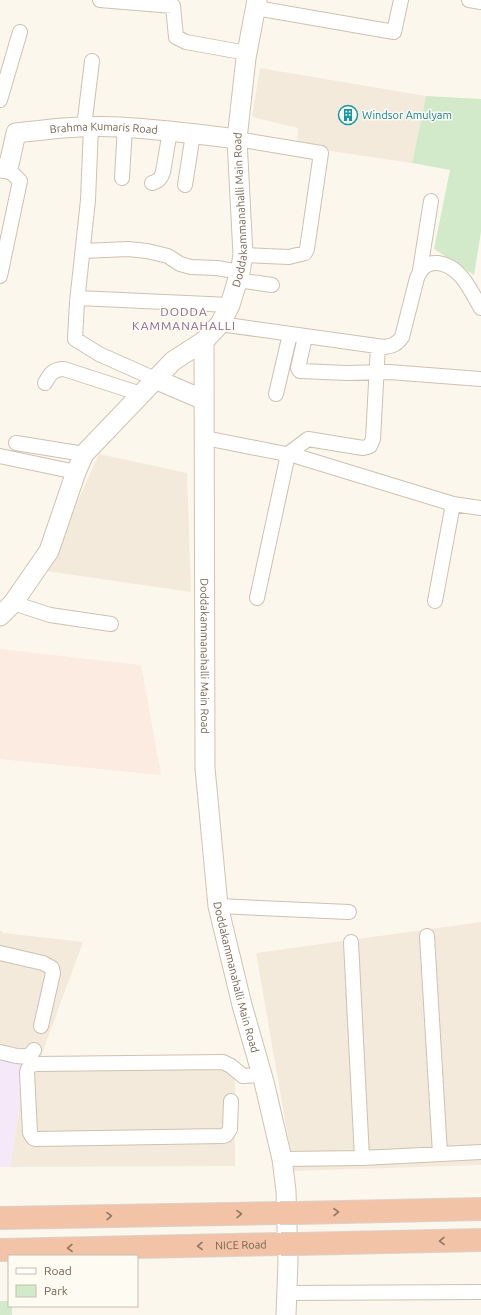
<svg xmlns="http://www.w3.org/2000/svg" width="481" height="1315" font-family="Ubuntu,sans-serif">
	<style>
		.residential { fill: #f3eadb }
		.commercial { fill: #fbebe1 }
		.education { fill: #f4e8f9 }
		.green { fill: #d3eaca }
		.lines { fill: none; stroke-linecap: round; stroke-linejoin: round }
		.street-casing { stroke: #cec1b1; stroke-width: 16 }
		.secondary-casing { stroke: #d1c2af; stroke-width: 21 }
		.highway-casing { stroke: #d9d3ce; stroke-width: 24 }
		.street { stroke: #fff; stroke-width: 14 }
		.secondary { stroke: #fff; stroke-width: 19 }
		.highway { stroke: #f2c3a7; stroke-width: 22 }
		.highway-bridge-casing { stroke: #d9d3ce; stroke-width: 24; stroke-linecap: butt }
		.highway-bridge { stroke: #f2c3a7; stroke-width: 22 }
		.oneway { stroke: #907561 }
		.labels { text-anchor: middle; stroke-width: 3; stroke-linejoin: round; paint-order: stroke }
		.culture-label { font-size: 11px; fill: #0d838f; stroke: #fefbf3; text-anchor: start }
		.street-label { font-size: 11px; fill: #77624f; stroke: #fefbf3 }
		.neighbourhood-label { font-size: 12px; letter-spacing: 1px; fill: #886791; stroke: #fefbf3 }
	</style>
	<rect width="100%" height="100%" fill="#fcf7ec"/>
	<path class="residential" d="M260,68L426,96L412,163L297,146L298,128L252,117Z
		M99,454L187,473L191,592L46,571Z
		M481,922V1165L294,1171L256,953Z
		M0,930L4,933L83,942L39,1062L235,1059V1166L10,1167L26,1063L0,1058Z"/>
	<path class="commercial" d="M0,649L141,665L161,775L0,759Z"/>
	<path class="education" d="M0,1058L26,1063L10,1167H0Z"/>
	<path class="green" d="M426,96L481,99V232L474,275L434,249L450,170L412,163Z
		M0,1301H9V1306H12V1315H0Z"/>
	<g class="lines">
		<g class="street-casing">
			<path id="street" d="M100,0L173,6L176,37L186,42L247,53
				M469,0L481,2
				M256,8L394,32L401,0
				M0,100L20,32
				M84,127L92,61
				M91,127L88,200L77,302L75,339L99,354L155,379
				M237,139L321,153L307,249L305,253L289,257L243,255
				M122,178L125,127
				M152,183C159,181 161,178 163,172L170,131
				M185,185L193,134
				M83,251L128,249L147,251L168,256L180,264L191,267L217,268L240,272
				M420,270L431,201
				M0,276L20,181L8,169
				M237,280L272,285
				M78,298L230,305
				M220,324L384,347C393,346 397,344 402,337L417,278C421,268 427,262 438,263C461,266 470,290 481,308
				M305,337L298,368L300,371L347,373L389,372L481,379
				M45,383C50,374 53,369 64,369L141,394
				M276,394L290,334
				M205,438L296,456L453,504L481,508
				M16,443L84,454
				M0,456L76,472
				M257,598L288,454L308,439L363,448L370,446L373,439L378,346
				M435,601L453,504
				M13,603L50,615L111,624
				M218,906L349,912
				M427,936L440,1154
				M351,942L362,1158
				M0,953L43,963L52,968L53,973L41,1026
				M0,1052C10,1054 29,1062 34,1050
				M231,1101L230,1129L226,1135L223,1136L36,1139L33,1138L30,1133L27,1072C28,1067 30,1065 36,1064L223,1062L231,1066L243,1076L262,1075
				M282,1159L362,1158L481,1152
				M287,1293L481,1292"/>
		</g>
		<g class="secondary-casing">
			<g id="secondary">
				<path id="s1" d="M0,168L8,169L16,133C50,129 85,125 119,127C158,129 198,134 237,139"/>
				<path id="s2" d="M204,341L205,768L218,906L242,1005L264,1082L282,1159L286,1191L288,1262L286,1315"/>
				<path d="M155,379L204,400"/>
				<path id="s3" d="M0,616L13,603L49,551L76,472L84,454L173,361L204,341L220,324L230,305L240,272L243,255L237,139L246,58L257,0"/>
			</g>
		</g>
		<g class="highway-casing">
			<g id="highway">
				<path d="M297,1213L481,1209"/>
				<path d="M0,1218L280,1213"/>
				<path d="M297,1244L481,1240"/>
				<path id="s4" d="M0,1250L281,1244"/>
			</g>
		</g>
		<use href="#street" class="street"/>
		<use href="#secondary" class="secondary"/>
		<use href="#highway" class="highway"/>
		<g class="highway-bridge-casing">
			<path id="highway-bridge" d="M280,1213H297
				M281,1244H297"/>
		</g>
		<use href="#highway-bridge" class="highway-bridge"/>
	</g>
	<defs><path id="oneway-chevron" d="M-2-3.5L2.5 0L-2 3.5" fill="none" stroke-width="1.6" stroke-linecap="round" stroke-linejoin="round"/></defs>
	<g class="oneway">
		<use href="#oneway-chevron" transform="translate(336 1212) rotate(-1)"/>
		<use href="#oneway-chevron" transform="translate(239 1214) rotate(-1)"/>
		<use href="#oneway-chevron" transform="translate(109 1216) rotate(-1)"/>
		<use href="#oneway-chevron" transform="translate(442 1241) rotate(179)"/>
		<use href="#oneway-chevron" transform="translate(200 1246) rotate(179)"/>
		<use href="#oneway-chevron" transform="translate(70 1248) rotate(179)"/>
	</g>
	<defs>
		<g id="building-ring" transform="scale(1)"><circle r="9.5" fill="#fefbf3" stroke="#0f9aa8" stroke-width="1.5"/><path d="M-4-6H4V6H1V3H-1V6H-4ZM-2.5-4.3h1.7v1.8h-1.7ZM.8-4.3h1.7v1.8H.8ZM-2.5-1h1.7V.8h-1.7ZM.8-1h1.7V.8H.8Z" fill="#0f9aa8"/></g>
	</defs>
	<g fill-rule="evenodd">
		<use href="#building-ring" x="348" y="115"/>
	</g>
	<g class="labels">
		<g class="culture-label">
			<text x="362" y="119">Windsor Amulyam</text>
		</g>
		<g class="street-label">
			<text dy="4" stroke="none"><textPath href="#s1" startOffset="133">Brahma Kumaris Road</textPath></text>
			<text dy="4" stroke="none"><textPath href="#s3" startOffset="492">Doddakammanahalli Main Road</textPath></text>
			<text dy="4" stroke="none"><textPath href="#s2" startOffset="315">Doddakammanahalli Main Road</textPath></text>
			<text dy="4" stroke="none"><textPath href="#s2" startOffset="639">Doddakammanahalli Main Road</textPath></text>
			<text dy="4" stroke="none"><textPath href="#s4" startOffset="241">NICE Road</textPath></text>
		</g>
		<g class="neighbourhood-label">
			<text x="184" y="316">DODDA<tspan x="184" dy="14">KAMMANAHALLI</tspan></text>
		</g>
	</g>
	<rect x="8" y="1255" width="130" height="52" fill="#fefbf3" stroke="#c8beb1"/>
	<rect x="16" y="1268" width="20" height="6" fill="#ffffff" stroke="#c8beb1"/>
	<text x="44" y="1275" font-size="12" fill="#77624f">Road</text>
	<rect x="16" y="1285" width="20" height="12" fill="#d3eaca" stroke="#c8beb1"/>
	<text x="44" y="1295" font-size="12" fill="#77624f">Park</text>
</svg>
